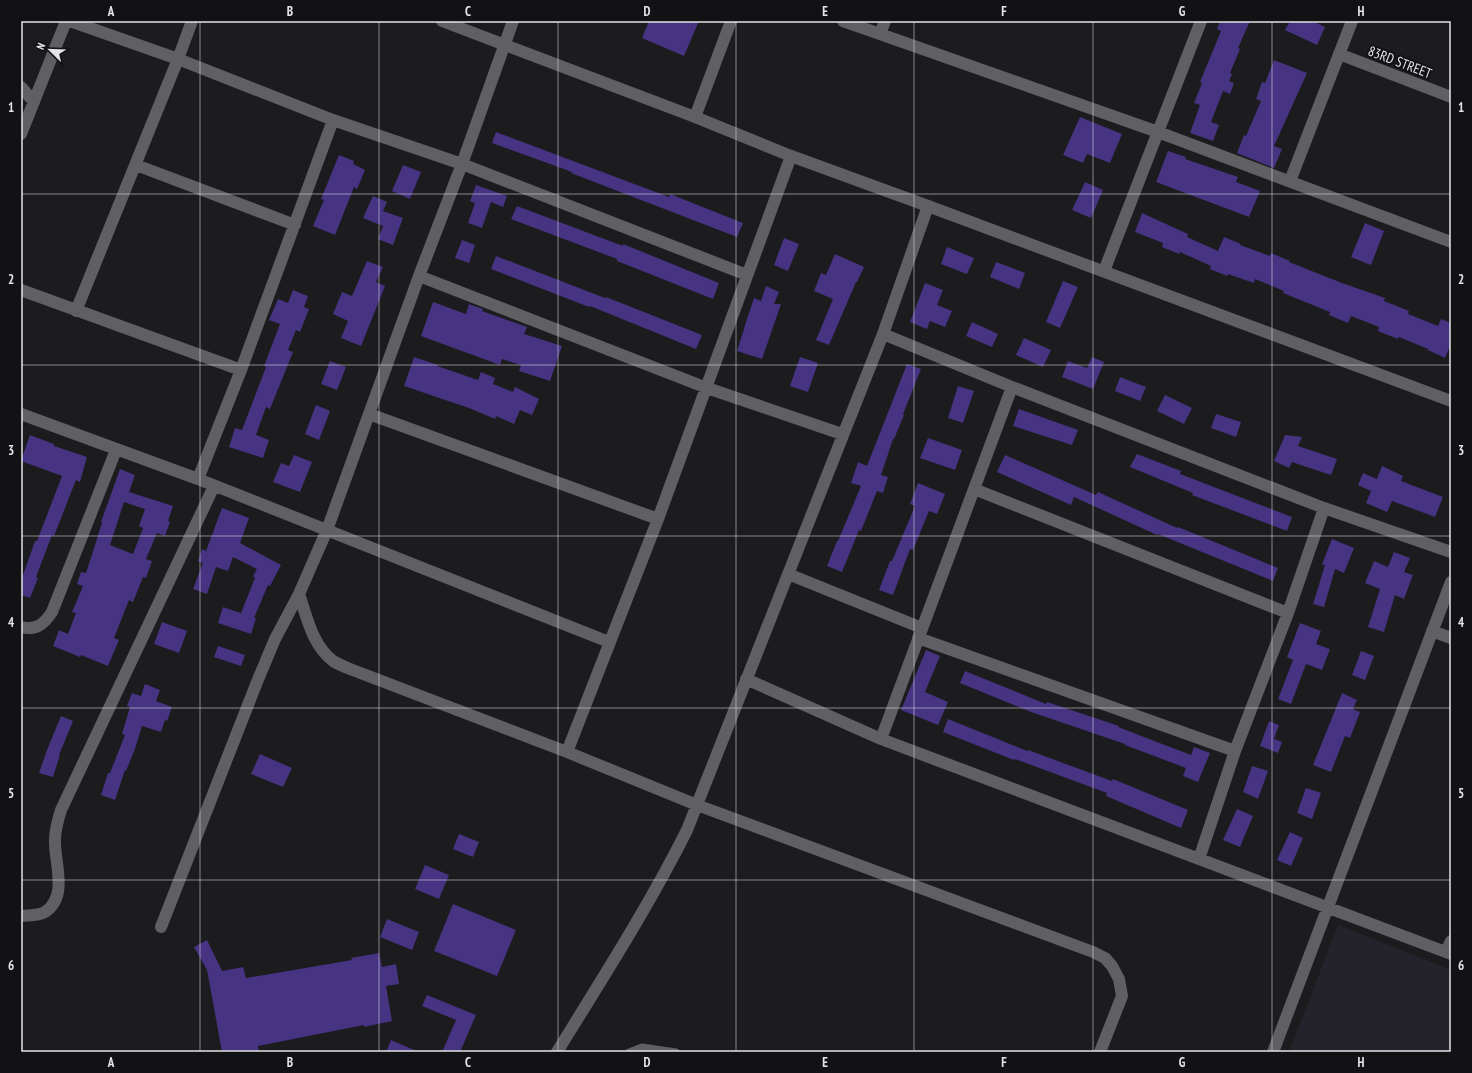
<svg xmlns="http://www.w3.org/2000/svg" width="1472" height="1073" font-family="'PT Sans Narrow',sans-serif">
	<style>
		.built { fill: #24232b }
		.building { fill: #463382; fill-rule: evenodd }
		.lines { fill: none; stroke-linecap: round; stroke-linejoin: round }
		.service { stroke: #606064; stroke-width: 7 }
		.minor { stroke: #606064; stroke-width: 12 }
		.tertiary { stroke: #606064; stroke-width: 12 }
		.grid { fill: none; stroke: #e4e4e6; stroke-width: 1; stroke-opacity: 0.55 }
		.labels { text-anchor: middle; stroke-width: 4; stroke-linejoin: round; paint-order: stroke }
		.street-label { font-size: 14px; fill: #e4e4e6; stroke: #121215 }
		.neatline { fill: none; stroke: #e4e4e6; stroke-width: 1.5 }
		.grid-label { font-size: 13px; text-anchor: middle; font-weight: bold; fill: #e4e4e6 }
	</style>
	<rect width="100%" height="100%" fill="#1c1b1e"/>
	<path class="built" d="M1338,925L1451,970V1052H1289Z"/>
	<path class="building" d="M649,21H699L684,56L642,38Z
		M1220,21H1250L1238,48L1240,49L1230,73L1232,74L1229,81L1234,83L1230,94L1223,91L1211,122L1219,125L1213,141L1190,133L1200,105L1194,103L1202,83L1200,82L1221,31L1217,29Z
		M1290,21H1312L1325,27L1317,45L1285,30Z
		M1274,60L1307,73L1274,146L1282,149L1274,168L1237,153L1244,135L1246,136L1261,101L1256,99L1262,82L1265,83Z
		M1080,117L1122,134L1110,163L1087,154L1083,163L1063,155Z
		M496,132L669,197L670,194L743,223L737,237L571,173L572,172L492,143Z
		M1168,151L1186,157L1185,159L1238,177L1236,182L1260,191L1249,217L1156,182Z
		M339,155L354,161L353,164L365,170L357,189L354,187L335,235L313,226L324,200L321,199Z
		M403,165L421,172L410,199L392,191Z
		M1085,182L1103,190L1091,218L1072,210Z
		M476,185L507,196L503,207L491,202L482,228L468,223L475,203L470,201Z
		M373,196L387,202L383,211L403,218L393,245L378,239L383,226L363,218Z
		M517,206L623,246V244L719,283L713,299L617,261V259L511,219Z
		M1142,213L1188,234L1187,237L1218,251L1224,237L1241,244L1240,245L1270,256L1271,253L1290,261L1289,262L1342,283L1385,298L1384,301L1409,311L1408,314L1438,326L1441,319L1451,323V344L1445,358L1428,350V349L1399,337L1398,339L1378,331L1379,327L1351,316L1348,323L1329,315L1330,312L1283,293L1284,291L1255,279L1254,283L1228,274L1227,276L1210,269L1211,266L1180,252L1179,254L1162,247L1163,243L1135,232Z
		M1365,223L1384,231L1371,265L1351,257Z
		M784,238L799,244L788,271L774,265Z
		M462,240L475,245L469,263L455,258Z
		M947,247L974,258L967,274L941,264Z
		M835,254L864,267L857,282H856L829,345L816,340L833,299L814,291L821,273L826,275Z
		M496,256L605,298L606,297L702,335L696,349L590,306L589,307L491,269Z
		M367,261L383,267L376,282L385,286L361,346L341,338L348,321L333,314L342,292L352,296Z
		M996,262L1025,273L1019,289L990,277Z
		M1063,281L1078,287L1060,328L1046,322Z
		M925,283L943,290L937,305L952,311L945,327L930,321L927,329L910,322Z
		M766,286L779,292L774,304H781L762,359L737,351L747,319L754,298L761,301Z
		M293,290L308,296L304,307L309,309L300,332L296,330L288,350L293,352L270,409L266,407L256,435L269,440L263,458L229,447L235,428L242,430L266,367L264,366L280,324L269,320L278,299L288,303Z
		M433,302L466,314L469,304L483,309L482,311L527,327L524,334L562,346L550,381L519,371L521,365L502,359L500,365L421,336Z
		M972,322L998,334L992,347L966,336Z
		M1024,338L1051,350L1043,367L1016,355Z
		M414,357L438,365L437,366L478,380L481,372L495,378L493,384L513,392L515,387L539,399L532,415L520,410L514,424L496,416L495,419L469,408L404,386Z
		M800,357L818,363L808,392L790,386Z
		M1092,357L1104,362L1093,389L1062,377L1068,361L1087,368Z
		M330,361L346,367L337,390L321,384Z
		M907,364L921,369L903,414L904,415L894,439H893L881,475L888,477L883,493L877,491L861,531L859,530L842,572L827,566L837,541H838L861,486L851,483L858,462L867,466Z
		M1120,377L1146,387L1140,401L1115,391Z
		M958,386L974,391L963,423L948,418Z
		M1165,395L1192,408L1184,424L1157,411Z
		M316,405L330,411L319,440L305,434Z
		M1019,409L1078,430L1072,445L1013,426Z
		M1216,414L1241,422L1236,437L1211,428Z
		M30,435L54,444V446L87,457L80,482L76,480L54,536L52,535L36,577L38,578L30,598L21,595V581L35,541H37L62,476L21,461Z
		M1285,435L1302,437L1298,446L1337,459L1331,475L1292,462L1289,468L1274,461Z
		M928,438L962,450L955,470L920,458Z
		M1137,454L1181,471L1180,474L1292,517L1287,531L1192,495L1193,493L1130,467Z
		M294,455L312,462L300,492L273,482L281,463L289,466Z
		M1005,455L1096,495L1098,492L1177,528L1178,527L1278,568L1273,581L1158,534L1157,535L1074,497L1071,505L997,472Z
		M1382,466L1403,476L1401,481L1443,497L1435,517L1392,501L1387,512L1366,503L1371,491L1358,485L1363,473L1377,479Z
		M120,469L135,475L129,492L173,506L168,521L170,522L165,536L157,533L146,559L152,561L146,578L143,577L133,602L129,600L114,638L119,640L108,666L81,655L80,657L53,646L59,630L68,634L76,613L72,612L83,586L77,584L81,572L86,573L102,523L101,522ZM124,502L145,509L139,526L143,528L133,554L110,545Z
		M918,483L945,494L937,514L929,511L913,550L910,549L893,595L879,590L890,561H892L915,506L910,504Z
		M222,508L249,518L240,543L281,565L270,586L268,585L254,618H256L251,634L218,623L223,607L241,613L255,578L253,576L257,569L233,557L228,571L216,567L207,594L193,589L203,563L198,561L202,549L206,551Z
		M1332,539L1354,548L1344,573L1335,569L1324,607L1313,604L1325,565L1322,564Z
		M1394,552L1410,558L1404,572L1413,575L1404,599L1395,595L1384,632L1368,627L1380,589L1365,583L1374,561L1388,567Z
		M162,622L187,631L179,653L154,644Z
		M1300,623L1321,631L1316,644L1330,649L1322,670L1306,664L1291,704L1278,699L1293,660L1287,657Z
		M218,646L245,655L241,666L214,657Z
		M926,650L940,656L925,692L948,702L938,725L901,710Z
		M1361,651L1374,656L1365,680L1352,675Z
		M965,671L1046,704L1047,702L1119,726L1118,727L1191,755L1194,747L1210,753L1198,782L1183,776L1186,768L1125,745V744L1031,712L960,683Z
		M145,684L160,690L156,701L172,707L167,721L165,720L161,732L142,726L135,749L126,771L125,770L115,800L101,795L108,773H110L125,735L122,734L130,707L127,706L132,693L141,696Z
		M1342,693L1357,700L1353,709L1360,712L1350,738L1345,736L1331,772L1313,765Z
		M61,716L73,721L59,755H60L53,777L39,773L47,750Z
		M948,719L1027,751L1028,750L1112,781L1113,779L1188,810L1181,828L1106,796L1107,793L1015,759L1014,760L943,732Z
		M1269,721L1279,725L1274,739L1282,742L1278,753L1260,746Z
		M260,754L292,768L283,787L251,774Z
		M1252,766L1268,771L1258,799L1243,792Z
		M1306,788L1321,793L1312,819L1297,813Z
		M1237,809L1253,816L1240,847L1223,840Z
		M1290,832L1303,838L1291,866L1277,860Z
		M459,834L479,842L473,857L453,849Z
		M425,865L449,875L439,899L415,889Z
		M453,904L516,930L497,976L434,951Z
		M387,919L419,932L412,950L380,937Z
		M207,940L222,971L243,967L246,978L352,960L351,958L379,953L382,967L396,964L399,984L386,986L392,1021L364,1027V1025L258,1046L259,1052H222L207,970L194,947Z
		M427,995L476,1015L460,1052H442L456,1020L422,1006Z
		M391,1040L419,1052H386Z"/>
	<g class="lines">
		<path class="service" d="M629,1052L642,1047L676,1052"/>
		<path class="minor" d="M70,21L178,59L333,120L462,164L747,275
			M843,21L1158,132L1451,242
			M880,34L885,21
			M1339,54L1451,97
			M21,87L34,102
			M695,117L731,21
			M21,134L66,21
			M136,165L295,225
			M1290,181L1352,21
			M1104,271L1201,21
			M419,276L707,388L842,434
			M21,290L241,370
			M76,311L178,59L192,21
			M883,334L1012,387L1324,508L1451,552
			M21,414L198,479L609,642
			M369,414L658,519
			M198,479L241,370L333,120
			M974,489L1288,613
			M788,574L922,628
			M299,594C307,617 312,645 333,661C338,664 345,667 350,669L567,752L697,805L1093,952L1105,958L1112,966L1119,979L1122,996L1100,1052
			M21,627C36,631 44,624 52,612L116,450
			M1432,631L1451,638
			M918,638L1235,751
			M746,679L881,739L1451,954
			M881,739L1012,387
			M567,752L658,519L791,156
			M1199,859L1235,751L1288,613L1324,508
			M21,916C28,915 39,916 45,912C69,896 54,862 55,840C55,829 58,820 61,810L214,486
			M161,927L257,682L275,639L299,594L327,530L419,276L462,164L513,21
			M1446,952L1451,941
			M557,1052C602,979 649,906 687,830L883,334L928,206
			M1273,1052L1451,582"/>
		<path class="tertiary" d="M442,21L695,117L791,156L928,206L1451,401"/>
	</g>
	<path class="grid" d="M200,21V1052M379,21V1052M558,21V1052M736,21V1052M914,21V1052M1093,21V1052M1272,21V1052M21,194H1451M21,365H1451M21,536H1451M21,708H1451M21,880H1451"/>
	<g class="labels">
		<g class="street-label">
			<text transform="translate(1400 62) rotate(21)" y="5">83RD STREET</text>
		</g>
	</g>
	<rect width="1472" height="1073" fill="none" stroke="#121215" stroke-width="44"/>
	<g transform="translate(50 50) rotate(293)" stroke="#121215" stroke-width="3" paint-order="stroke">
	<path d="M0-3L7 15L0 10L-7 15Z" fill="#e4e4e6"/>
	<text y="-6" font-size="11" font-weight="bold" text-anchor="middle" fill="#e4e4e6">N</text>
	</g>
	<rect x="22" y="22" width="1428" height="1029" class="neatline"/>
	<g class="grid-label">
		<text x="111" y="16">A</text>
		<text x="290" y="16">B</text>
		<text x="468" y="16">C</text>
		<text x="647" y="16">D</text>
		<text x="825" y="16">E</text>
		<text x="1004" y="16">F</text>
		<text x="1182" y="16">G</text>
		<text x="1361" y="16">H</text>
		<text x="11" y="112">1</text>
		<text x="1461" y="112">1</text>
		<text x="11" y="284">2</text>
		<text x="1461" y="284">2</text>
		<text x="11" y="455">3</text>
		<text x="1461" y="455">3</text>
		<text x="11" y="627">4</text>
		<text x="1461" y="627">4</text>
		<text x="11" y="798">5</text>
		<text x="1461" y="798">5</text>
		<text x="11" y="970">6</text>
		<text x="1461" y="970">6</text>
		<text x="111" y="1067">A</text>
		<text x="290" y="1067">B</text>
		<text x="468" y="1067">C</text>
		<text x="647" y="1067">D</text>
		<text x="825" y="1067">E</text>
		<text x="1004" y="1067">F</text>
		<text x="1182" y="1067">G</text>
		<text x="1361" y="1067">H</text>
	</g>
</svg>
